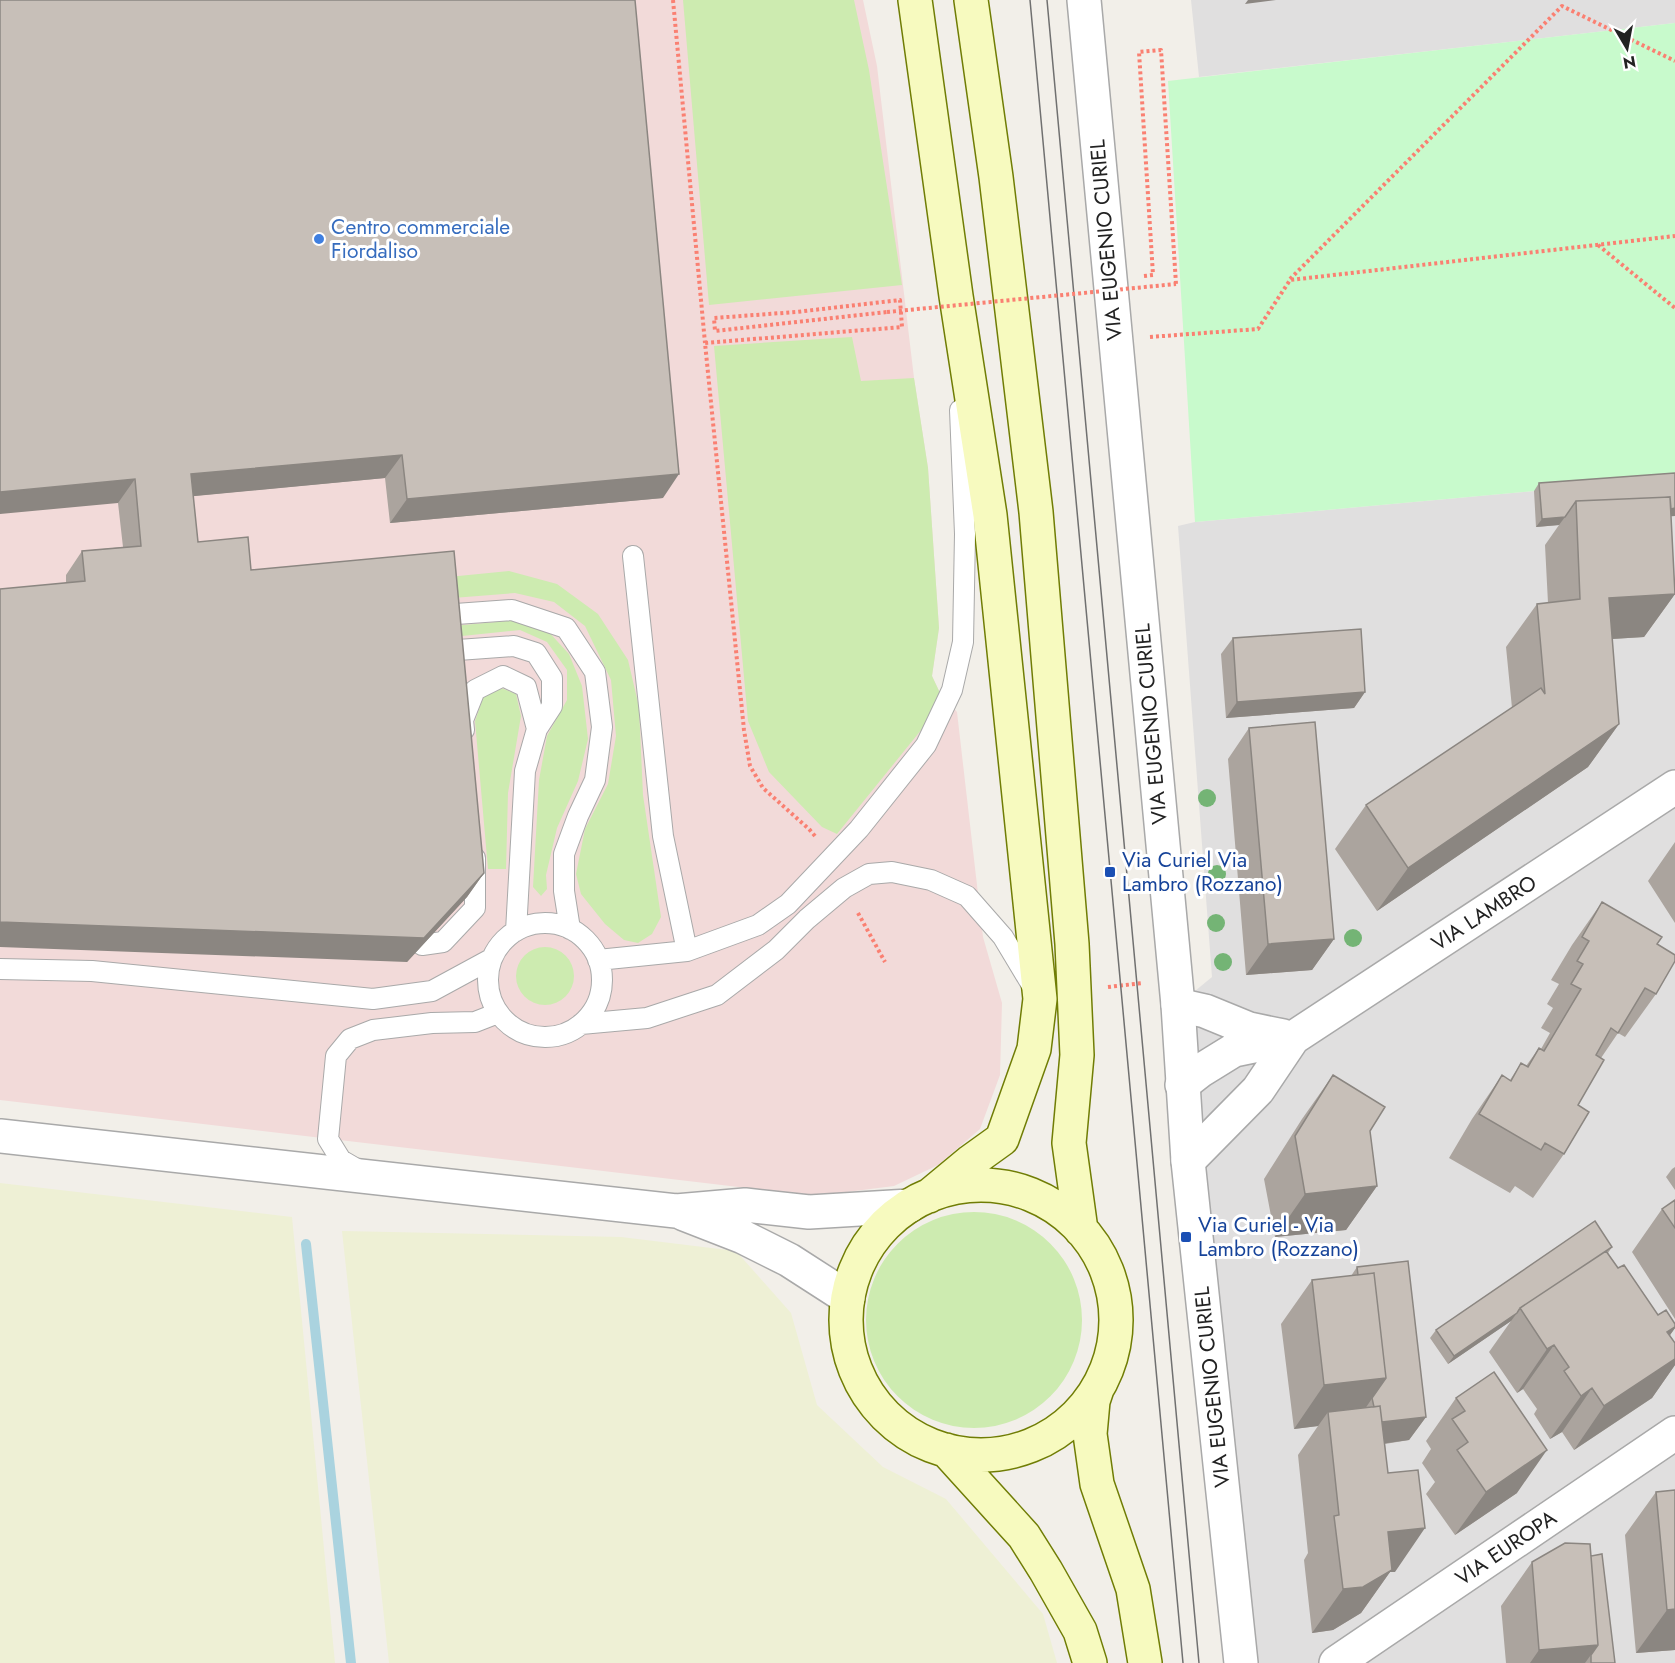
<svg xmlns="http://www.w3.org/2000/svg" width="1675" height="1663" font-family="Jost,sans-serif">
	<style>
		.residential { fill: #e0dfdf }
		.commercial { fill: #f2dad9 }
		.farmland { fill: #eef0d5 }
		.grass { fill: #cdebb0 }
		.park { fill: #c8facc }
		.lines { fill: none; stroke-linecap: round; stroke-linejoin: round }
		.stream { stroke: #aad3df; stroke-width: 10 }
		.service-casing { stroke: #a9a9a9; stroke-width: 22 }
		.minor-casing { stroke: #a9a9a9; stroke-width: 36 }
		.tertiary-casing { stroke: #a9a9a9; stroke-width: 36 }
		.secondary-casing { stroke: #707d05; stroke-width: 36 }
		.path { stroke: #fa8072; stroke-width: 4; stroke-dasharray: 3 3; stroke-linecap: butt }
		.service { stroke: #fff; stroke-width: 20 }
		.minor { stroke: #fff; stroke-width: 33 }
		.tertiary { stroke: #fff; stroke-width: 33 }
		.secondary { stroke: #f7fabf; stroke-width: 33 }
		.tram { stroke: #707070; stroke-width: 1.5 }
		.path-bridge { stroke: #fa8072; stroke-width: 4; stroke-dasharray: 3 3; stroke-linecap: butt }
		.tree { fill: #74b475 }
		.wall { fill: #aba49e }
		.shaded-wall { fill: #8b8681 }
		.building { fill: #c7bfb8; stroke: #8b8681; stroke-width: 1.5 }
		.shop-dot { fill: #3f7fe0; stroke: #fff; stroke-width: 2 }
		.transit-dot { fill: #1a4fb4; stroke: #fff; stroke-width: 2 }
		.labels { text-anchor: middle; stroke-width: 6; stroke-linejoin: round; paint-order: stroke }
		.shop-label { font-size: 21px; fill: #366cbe; stroke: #fff; text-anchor: start }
		.street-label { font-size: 21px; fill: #222; stroke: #fff }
		.transit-label { font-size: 21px; fill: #164399; stroke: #fff; text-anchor: start }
	</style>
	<rect width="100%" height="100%" fill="#f2efe9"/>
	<path class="residential" d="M1191,0H1675V23L1199,77Z
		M1675,481V1663H1241L1178,1005L1212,977L1178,526L1195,522L1534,491Z"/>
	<path class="commercial" d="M0,0H863L877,66L914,378L928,468L939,628L932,676L940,693L957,712L983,937L1002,1003L1000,1075L980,1129L938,1165L894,1186L815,1196L0,1100Z"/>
	<path class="farmland" d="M0,1183L292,1217L335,1663H0Z
		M342,1231L621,1237L736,1251L791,1313L817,1405L883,1467L946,1499L1043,1614L1057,1663H389Z"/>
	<path class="grass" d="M683,0H854L869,70L902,285L709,305Z
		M852,337L861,381L914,378L928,468L939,628L932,676L940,693L926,724L837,834L822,827L769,772L748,721L714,346Z
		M509,571L557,584L598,614L628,660L639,707L643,795L661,917L652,934L638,943L624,940L605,924L581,894L576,874L585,829L608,784L616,736L611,680L585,626L554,602L515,593L440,599L438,578Z
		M517,620L546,629L569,654L582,686L588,739L578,781L557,828L546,875L547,889L541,896L533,887L539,780L547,736L567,700V670L547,642L520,630L443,638L442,627Z
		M499,687L516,694L521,716L508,793L506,869H488L475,721L483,698Z
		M516 976a29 29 0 1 1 58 0a29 29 0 1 1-58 0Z
		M866 1320a108 108 0 1 1 216 0a108 108 0 1 1-216 0Z"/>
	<path class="park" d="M1675,23V481L1534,491L1195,522L1168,81Z"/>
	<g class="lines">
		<path class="stream" d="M306,1244L351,1663"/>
		<g class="service-casing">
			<path id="service" d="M633,556L663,836L687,951
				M442,615L512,610L566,628L595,672L602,727L595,780L578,816L564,854V891L570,929
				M444,651L514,646L536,653L552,678V706L537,729L525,771L516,931
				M464,730L463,720L475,690L503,676L526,687L537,729
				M488 980a57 57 0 1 1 114 0a57 57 0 1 1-114 0Z
				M422,945L443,942L475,908V858
				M598,960L687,951L758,925L788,904L859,829L926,745L952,690L963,642L965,534L960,410
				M0,969L92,971L373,999L432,991L491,959
				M581,1024L647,1018L717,995L776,950L807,919L844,888L869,874L892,872L931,880L967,896L1003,937L1033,987
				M360,1171L341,1160L328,1139L336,1056L350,1039L373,1030L432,1023L475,1022L498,1013"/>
		</g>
		<g class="minor-casing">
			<path id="minor" d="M1178,1005L1205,1011L1249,1029L1283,1036
				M1182,1085L1200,1071L1234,1050L1293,1038L1675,787
				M1188,1161L1258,1090L1293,1038
				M1336,1663L1675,1433"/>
		</g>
		<g class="tertiary-casing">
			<path id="tertiary" d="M1084,0L1178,1005L1188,1161L1241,1663
				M0,1136L676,1211L745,1205L809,1212L909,1206
				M684,1214L743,1237L789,1260L848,1298"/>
		</g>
		<g class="secondary-casing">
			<path id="secondary" d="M915,0L956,296L990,515L1040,999L1034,1049L1002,1139L970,1162L929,1196
				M971,0L996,177L1036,512L1072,944L1077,1055L1069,1143L1081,1230
				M846 1320a135 135 0 1 1 270 0a135 135 0 1 1-270 0Z
				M1097,1389L1093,1401L1090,1434L1097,1484L1133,1589L1145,1663
				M946,1450L1024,1536L1046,1571L1080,1631L1090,1663"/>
		</g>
		<path class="path" d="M673,0L705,343
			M1598,245L1675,308
			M1144,276L1153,275L1139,52L1161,50L1176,284
			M1290,279L1562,6L1675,61
			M1150,337L1258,329L1290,280L1675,236
			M815,836L809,829L763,788L750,766L744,730L705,343L902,327L900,300L796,312L714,318L715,331L887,312
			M858,913L885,962
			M1108,987L1143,983"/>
		<use href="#service" class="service"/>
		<use href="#minor" class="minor"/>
		<use href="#tertiary" class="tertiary"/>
		<use href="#secondary" class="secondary"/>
		<path class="tram" d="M1030,0L1183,1663
			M1047,0L1199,1663"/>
		<path class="path-bridge" d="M887,312L1176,284"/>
	</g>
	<g class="tree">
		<circle cx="1207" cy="798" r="9"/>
		<circle cx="1217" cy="874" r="9"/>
		<circle cx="1216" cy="923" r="9"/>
		<circle cx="1353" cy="938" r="9"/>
		<circle cx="1223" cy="962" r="9"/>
	</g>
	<path class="wall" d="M0,0L663,498L390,523L385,478L193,496L198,542L251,570L484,873L467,897L407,962L66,582V575L82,551L123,547L118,503Z
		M1675,473V516H1671L1675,594L1644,637L1612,639L1619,724L1588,767L1377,911L1335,849L1366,805L1512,708L1506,647L1537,604L1548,603L1545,545L1559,525L1536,527L1534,491L1539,483Z
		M1233,638L1365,692L1354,708L1226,718L1221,654Z
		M1249,728L1334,939L1312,970L1246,975L1228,759Z
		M1675,842V923L1648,881Z
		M1602,902L1657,944L1656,994L1625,1037L1618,1033L1601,1058L1578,1105L1564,1154L1533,1198L1515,1186L1510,1193L1449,1158L1472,1119L1502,1075L1510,1080L1521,1063L1526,1066L1539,1048L1541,1049L1550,1033L1541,1028L1553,1008L1547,1004L1559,984L1551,980L1572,945Z
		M1333,1075L1370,1131L1377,1186L1346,1230L1275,1237L1264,1179L1302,1119Z
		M1675,1167V1190L1666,1177L1672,1169Z
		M1675,1200V1319L1632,1252L1662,1209Z
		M1612,1247L1608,1253L1618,1268L1658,1315L1675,1324V1328L1670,1335L1675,1343V1365L1652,1398L1574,1450L1562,1432L1550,1439L1534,1414L1537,1409L1523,1389L1517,1393L1489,1352L1511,1321L1448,1364L1430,1338L1436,1330Z
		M1357,1267L1426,1417L1409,1440L1385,1444L1395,1572H1390L1361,1613L1333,1630L1312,1633L1304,1560L1308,1553L1298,1455L1318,1426L1294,1429L1281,1324L1312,1280L1351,1276Z
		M1456,1398L1517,1493L1455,1535L1426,1494L1435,1482L1422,1463L1431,1449L1426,1441Z
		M1656,1492L1675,1650L1636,1653L1625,1535Z
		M1591,1556L1615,1663H1506L1501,1606L1532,1562Z"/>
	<path class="shaded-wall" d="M1248,0H1276L1245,4Z
		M402,455L385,478L174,498L191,474Z
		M679,474L663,498L390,523L407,499Z
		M135,479L118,503L0,514V492Z
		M1675,508V516L1577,524Z
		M1565,517L1559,525L1536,527L1542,519Z
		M1675,594L1644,637L1579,641L1609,598Z
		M1365,692L1354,708L1226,718L1237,702Z
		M1619,724L1588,767L1377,911L1408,868Z
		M484,873L467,897L407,962L0,947V922Z
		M1334,939L1312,970L1246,975L1268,944Z
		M1377,1186L1346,1230L1275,1237L1305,1194Z
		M1517,1313L1511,1321L1448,1364L1454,1356Z
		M1675,1327V1328L1646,1369L1667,1332Z
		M1554,1345L1523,1389L1517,1393L1547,1349Z
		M1675,1359V1365L1652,1398L1574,1450L1604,1406Z
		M1386,1378L1356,1422L1328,1412L1318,1426L1294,1429L1324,1385Z
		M1592,1388L1562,1432L1550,1439L1581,1396Z
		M1426,1417L1409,1440L1359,1447L1376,1423Z
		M1547,1450L1517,1493L1455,1535L1486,1492Z
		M1425,1528L1395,1572H1390L1361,1613L1333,1630L1312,1633L1343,1589L1388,1532Z
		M1675,1609V1650L1636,1653L1667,1610Z
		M1598,1645L1585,1663H1530L1539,1650Z"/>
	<path class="building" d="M0,0H635L679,474L407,499L402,455L191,474L198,542L248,537L251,570L454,551L484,873L424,938L0,922V589L85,581L82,551L141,546L135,479L0,492Z
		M1675,473V508L1671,509L1670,497L1576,501L1565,517L1542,519L1539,483Z
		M1670,497L1675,594L1609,598L1619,724L1408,868L1366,805L1541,688L1545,694L1537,604L1580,599L1576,501Z
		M1361,629L1365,692L1237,702L1233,638Z
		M1315,722L1334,939L1268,944L1249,728Z
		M1602,902L1662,937L1657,944L1675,955V961L1656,994L1645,988L1618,1033L1611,1028L1596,1055L1604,1060L1578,1105L1589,1112L1564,1154L1545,1143L1541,1150L1479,1114L1502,1075L1511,1081L1521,1063L1528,1067L1539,1048L1544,1051L1581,989L1571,984L1583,964L1577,961L1589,941L1582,937Z
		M1333,1075L1385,1107L1370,1131L1377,1186L1305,1194L1295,1136Z
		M1675,1200V1228L1662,1209Z
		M1595,1221L1612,1247L1520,1308L1517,1313L1454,1356L1436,1330Z
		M1606,1251L1618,1268L1624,1265L1658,1315L1666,1310L1675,1324V1327L1667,1332L1675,1343V1359L1604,1406L1592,1388L1581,1396L1564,1371L1569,1367L1554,1345L1547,1349L1520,1308Z
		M1408,1261L1426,1417L1382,1422L1380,1406L1374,1407L1372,1398L1386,1378L1374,1273L1358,1275L1357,1267Z
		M1374,1273L1386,1378L1324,1385L1312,1280Z
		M1494,1372L1547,1450L1486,1492L1457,1450L1468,1442L1452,1419L1465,1411L1456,1398Z
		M1380,1406L1388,1473L1418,1470L1425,1528L1388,1532L1392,1570L1363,1587L1343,1589L1334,1516L1339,1515L1328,1412Z
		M1675,1490V1609L1667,1610L1656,1492Z
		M1565,1543L1590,1544L1598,1645L1539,1650L1532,1562Z
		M1602,1554L1615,1663H1591V1655L1598,1645L1591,1556Z"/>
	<circle class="shop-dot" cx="319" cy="239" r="6"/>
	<g class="transit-dot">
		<rect x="1104" y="866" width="12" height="12" rx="3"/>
		<rect x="1180" y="1231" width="12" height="12" rx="3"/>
	</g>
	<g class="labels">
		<g class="shop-label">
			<text x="331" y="234">Centro commerciale<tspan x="331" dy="24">Fiordaliso</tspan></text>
		</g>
		<g class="street-label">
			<text transform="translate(1106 240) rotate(-95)" y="7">VIA EUGENIO CURIEL</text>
			<text transform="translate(1151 724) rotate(-95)" y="7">VIA EUGENIO CURIEL</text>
			<text transform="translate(1484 913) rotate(-33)" y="7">VIA LAMBRO</text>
			<text transform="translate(1212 1387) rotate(-96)" y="7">VIA EUGENIO CURIEL</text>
			<text transform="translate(1506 1548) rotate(-34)" y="7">VIA EUROPA</text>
		</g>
		<g class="transit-label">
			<text x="1122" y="867">Via Curiel Via<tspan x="1122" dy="24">Lambro (Rozzano)</tspan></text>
			<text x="1198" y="1232">Via Curiel - Via<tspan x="1198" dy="24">Lambro (Rozzano)</tspan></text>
		</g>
	</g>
	<g transform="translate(1627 48) rotate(170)" stroke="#ffffff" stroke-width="4.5" paint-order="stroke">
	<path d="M0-4.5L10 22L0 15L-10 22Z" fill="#222222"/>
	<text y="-9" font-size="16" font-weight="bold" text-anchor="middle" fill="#222222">N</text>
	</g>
</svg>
